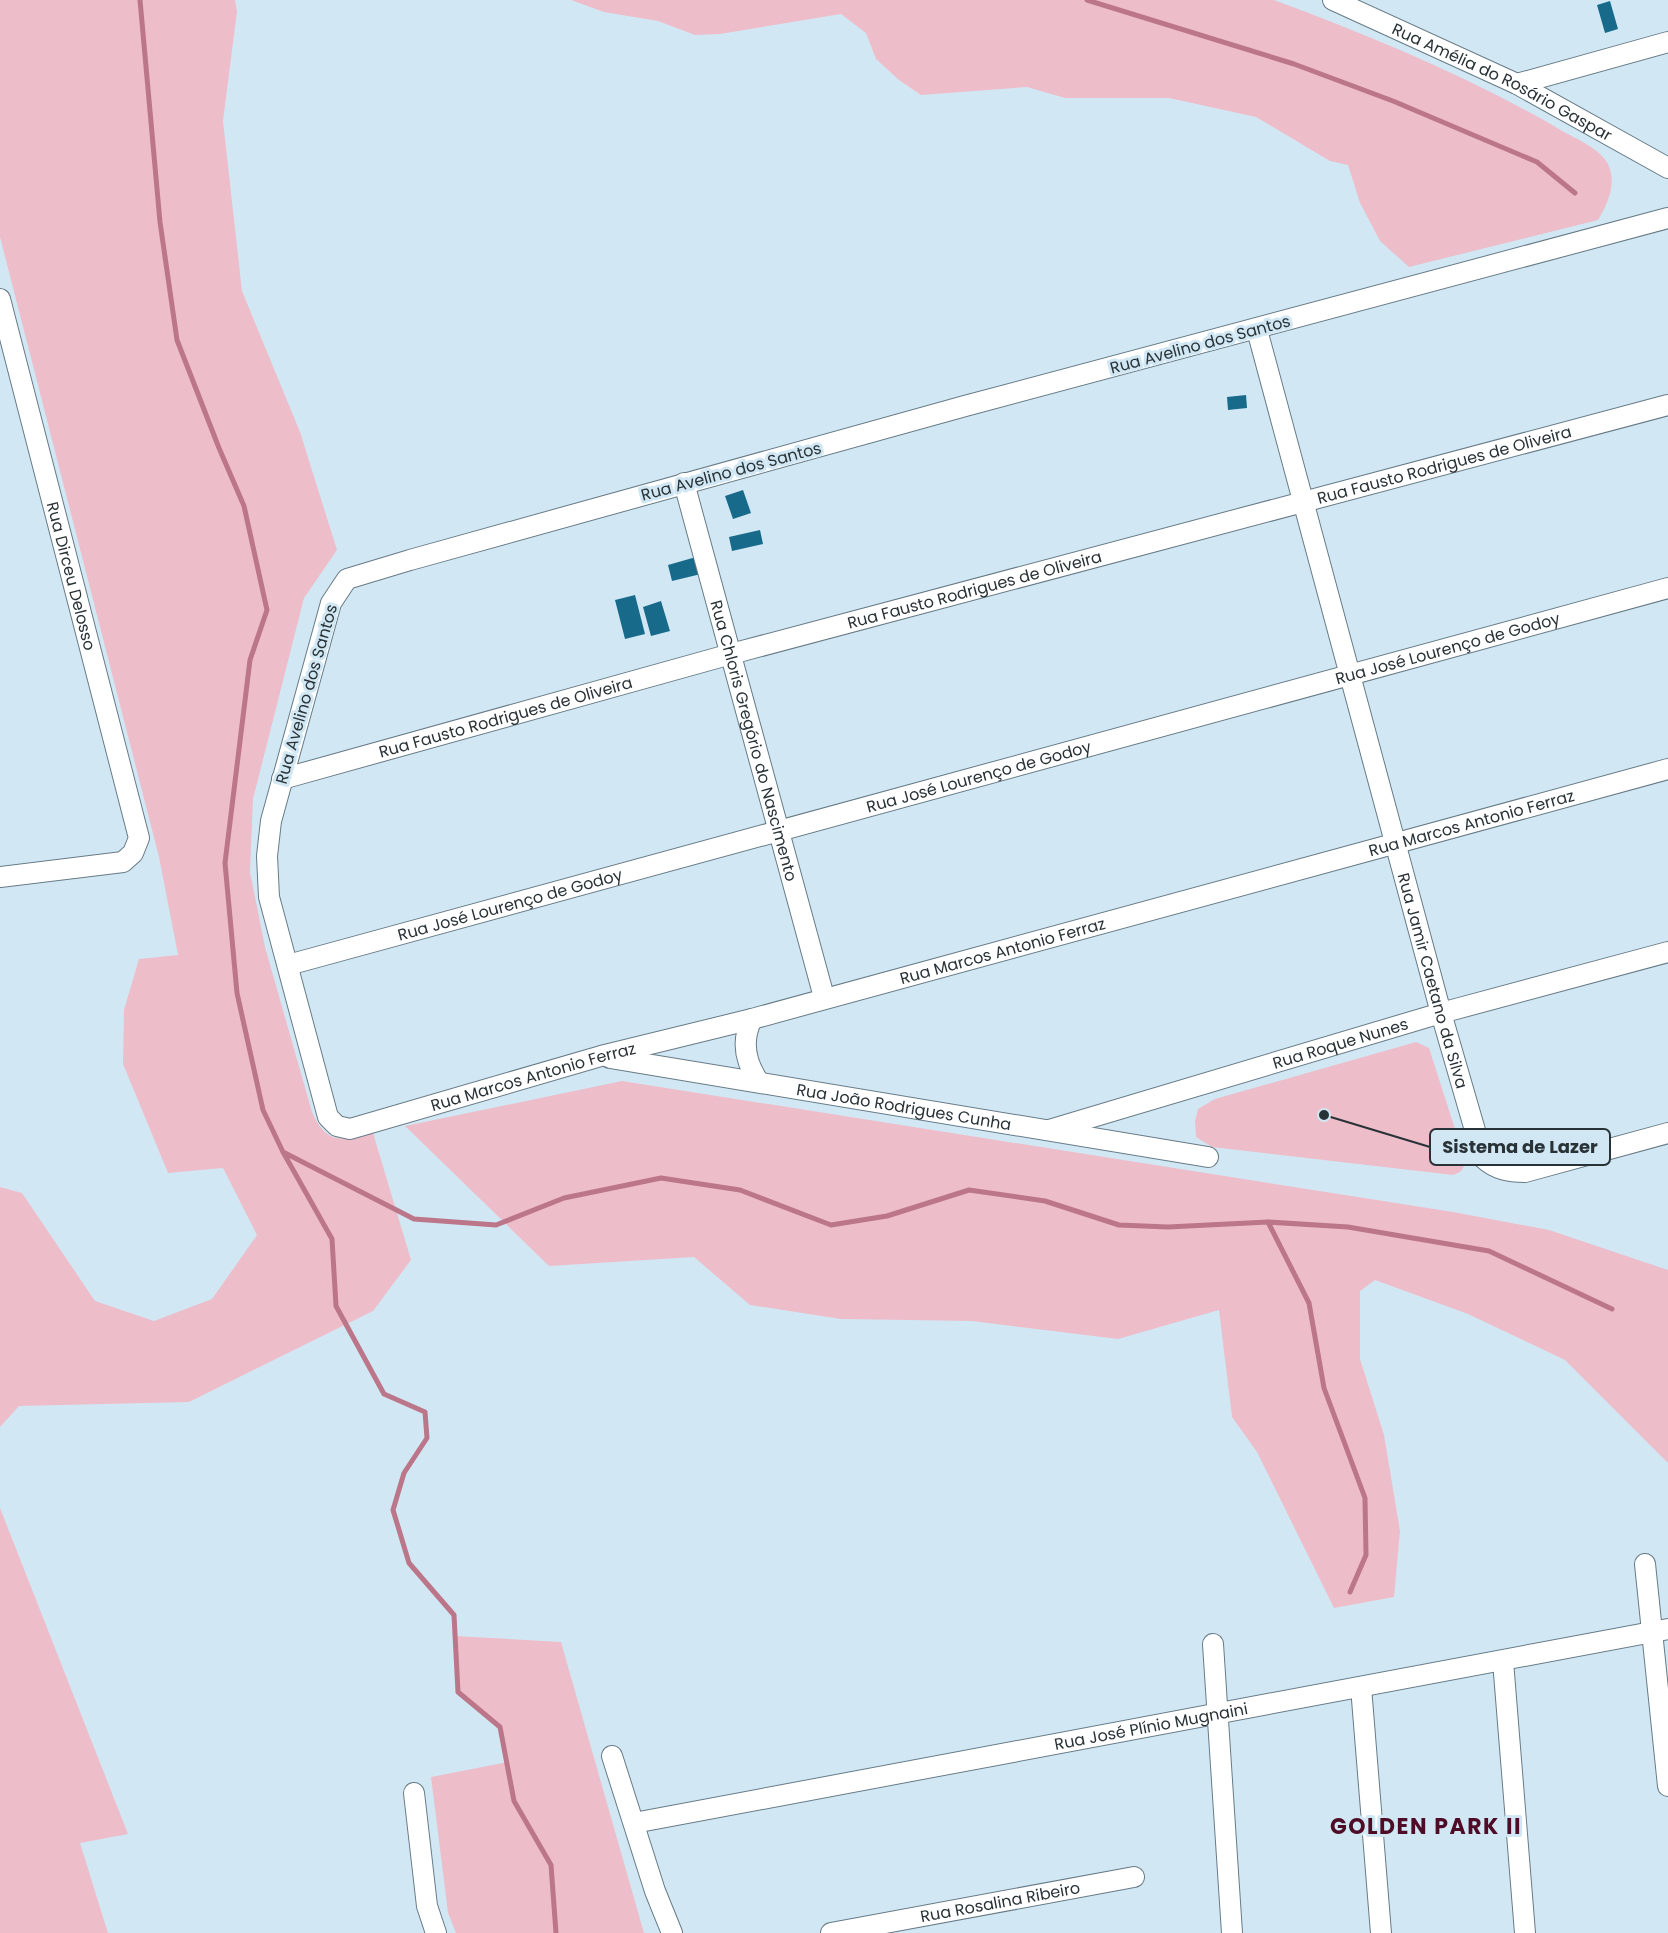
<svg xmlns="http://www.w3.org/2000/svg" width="1668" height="1933" font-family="Poppins,sans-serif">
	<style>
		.green { fill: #eebdca }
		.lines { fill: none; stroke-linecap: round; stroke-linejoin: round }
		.stream { stroke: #bc768a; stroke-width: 5 }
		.building { fill: #186a8b }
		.street-casing { stroke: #677b86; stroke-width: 22 }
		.street { stroke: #fff; stroke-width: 20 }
		.labels { text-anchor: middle; stroke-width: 6; stroke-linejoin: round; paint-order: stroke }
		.street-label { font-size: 16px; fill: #293236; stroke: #d1e8f4 }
		.district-label { font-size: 22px; font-weight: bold; letter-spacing: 1.5px; fill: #4f0c27; stroke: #d1e8f4 }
		.leader { fill: none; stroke: #293236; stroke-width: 2 }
		.callout-dot { fill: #293236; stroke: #d1e8f4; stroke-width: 2 }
		.callout { fill: #d1e8f4; stroke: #293236; stroke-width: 2 }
		.callout-label { font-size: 18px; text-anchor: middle; font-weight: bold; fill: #293236 }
	</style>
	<rect width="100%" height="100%" fill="#d1e8f4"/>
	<path class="green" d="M0,0H235L237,11L223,121L242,291L300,432L337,550L304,598L253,799L250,872L265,947L312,1112C327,1146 342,1140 373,1133L411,1260L373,1311L189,1402L19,1406L0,1427V1187L22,1193L95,1301L154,1321L212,1299L257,1235L223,1168L168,1173L123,1064L124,1010L139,959L178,955L159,857L0,237Z
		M571,0H1274C1373,37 1473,78 1564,132C1579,140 1600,149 1608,164C1617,183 1608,204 1598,220L1409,267L1380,241L1360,203L1348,165L1330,161L1256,117L1169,98H1065L1027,87L921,95L899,80L876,59L866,33L841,14L720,34L695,35L658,21L604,12Z
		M1416,1042L1429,1048L1465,1160C1464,1169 1462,1172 1453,1175L1212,1147L1196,1137L1195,1121L1198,1109L1215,1099Z
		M622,1081L1453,1212L1549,1230L1668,1270V1463L1565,1360L1468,1314L1375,1280L1360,1291V1359L1384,1435L1400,1531L1394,1597L1334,1608L1257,1452L1232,1417L1219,1310L1118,1339L972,1321L841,1319L750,1305L694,1257L549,1266L405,1126Z
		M0,1508L128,1834L80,1843L108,1933H0Z
		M455,1636L561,1642L644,1933H456L448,1913L431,1777L508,1762L500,1727L458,1692Z"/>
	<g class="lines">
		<path class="stream" d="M140,0L160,222L177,340L219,448L244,506L267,610L250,660L225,863L237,993L263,1110L283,1152L332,1239L336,1306L384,1394L425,1412L427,1438L404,1473L393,1510L409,1563L454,1615L458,1692L500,1727L514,1801L551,1865L556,1933
			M1087,0L1294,64L1393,101L1537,162L1575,193
			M283,1152L414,1219L496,1225L564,1198L661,1178L740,1190L831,1225L887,1216L969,1190L1045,1201L1119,1225L1168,1227L1268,1222L1348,1227L1489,1251L1612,1309
			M1268,1222L1309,1303L1324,1388L1365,1498L1366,1555L1350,1592"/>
	</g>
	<path class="building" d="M1610,1L1618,29L1605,33L1597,5Z
		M1246,395L1247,408L1228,410L1227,397Z
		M743,490L751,513L733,519L725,496Z
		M760,530L763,544L732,551L729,537Z
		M696,557L701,574L672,581L668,565Z
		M635,595L645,634L625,639L615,600Z
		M661,601L670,631L651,636L643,607Z"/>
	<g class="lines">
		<g class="street-casing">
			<g id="street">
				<path id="s1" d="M1333,0L1517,84L1668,168"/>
				<path d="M1517,84L1668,42"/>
				<path id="s2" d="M1668,218L965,406L410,560L347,579L331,603L271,821L267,856L269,897L328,1117L337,1126L350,1129L601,1056L752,1019L1668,769"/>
				<path id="s3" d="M0,299L139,838L133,853L123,862L0,877"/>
				<path id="s4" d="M1257,330L1441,1013L1483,1158C1496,1170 1509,1172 1525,1172L1668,1133"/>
				<path id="s5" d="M684,483L824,997"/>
				<path id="s6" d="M282,779L731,654L1668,405"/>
				<path id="s7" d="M288,965L1668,588"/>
				<path d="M752,1019C741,1041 745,1062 759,1082"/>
				<path id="s8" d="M610,1058L1208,1157"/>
				<path id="s9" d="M1049,1130L1441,1013L1668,952"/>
				<path d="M1645,1564L1668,1786"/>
				<path d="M1213,1644L1232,1933"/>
				<path d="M1503,1661L1525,1933"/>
				<path d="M1361,1687L1381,1933"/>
				<path d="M612,1756L655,1891L672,1933"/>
				<path d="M414,1793L427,1906L436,1933"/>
				<path id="s10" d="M634,1823L1668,1629"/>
				<path id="s11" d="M831,1933L1134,1877"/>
			</g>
		</g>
		<use href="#street" class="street"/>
	</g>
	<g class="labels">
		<g class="street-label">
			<text dy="6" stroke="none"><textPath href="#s1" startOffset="188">Rua Amélia do Rosário Gaspar</textPath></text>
			<text transform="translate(1200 344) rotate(-15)" y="6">Rua Avelino dos Santos</text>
			<text dy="6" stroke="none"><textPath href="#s6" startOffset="1204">Rua Fausto Rodrigues de Oliveira</textPath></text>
			<text transform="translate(731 471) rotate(-15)" y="6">Rua Avelino dos Santos</text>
			<text dy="6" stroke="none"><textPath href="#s3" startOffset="286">Rua Dirceu Delosso</textPath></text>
			<text dy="6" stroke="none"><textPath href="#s6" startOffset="718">Rua Fausto Rodrigues de Oliveira</textPath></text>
			<text dy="6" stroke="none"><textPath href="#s7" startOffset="1202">Rua José Lourenço de Godoy</textPath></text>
			<text transform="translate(306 694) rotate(-74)" y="6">Rua Avelino dos Santos</text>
			<text dy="6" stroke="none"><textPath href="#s6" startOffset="232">Rua Fausto Rodrigues de Oliveira</textPath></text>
			<text dy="6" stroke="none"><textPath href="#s5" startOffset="267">Rua Chloris Gregório do Nascimento</textPath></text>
			<text dy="6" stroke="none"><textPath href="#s7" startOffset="716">Rua José Lourenço de Godoy</textPath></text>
			<text dy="6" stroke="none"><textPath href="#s2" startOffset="3117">Rua Marcos Antonio Ferraz</textPath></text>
			<text dy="6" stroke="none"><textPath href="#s7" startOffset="230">Rua José Lourenço de Godoy</textPath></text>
			<text dy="6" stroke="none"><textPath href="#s2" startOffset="2631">Rua Marcos Antonio Ferraz</textPath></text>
			<text dy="6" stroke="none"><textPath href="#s4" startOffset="674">Rua Jamir Caetano da Silva</textPath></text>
			<text dy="6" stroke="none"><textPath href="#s9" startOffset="304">Rua Roque Nunes</textPath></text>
			<text dy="6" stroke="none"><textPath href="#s2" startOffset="2145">Rua Marcos Antonio Ferraz</textPath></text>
			<text dy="6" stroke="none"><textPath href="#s8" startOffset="298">Rua João Rodrigues Cunha</textPath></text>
			<text dy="6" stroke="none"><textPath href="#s10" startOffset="526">Rua José Plínio Mugnaini</textPath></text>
			<text dy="6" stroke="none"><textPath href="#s11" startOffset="172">Rua Rosalina Ribeiro</textPath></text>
		</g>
		<g class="district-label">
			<text x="1426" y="1834">GOLDEN PARK II</text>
		</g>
	</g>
	<path class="leader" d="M1324 1115L1430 1147"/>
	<circle class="callout-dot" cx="1324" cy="1115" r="6"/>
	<rect class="callout" x="1430" y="1129" width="180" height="36" rx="6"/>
	<g class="callout-label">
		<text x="1520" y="1153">Sistema de Lazer</text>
	</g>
</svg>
